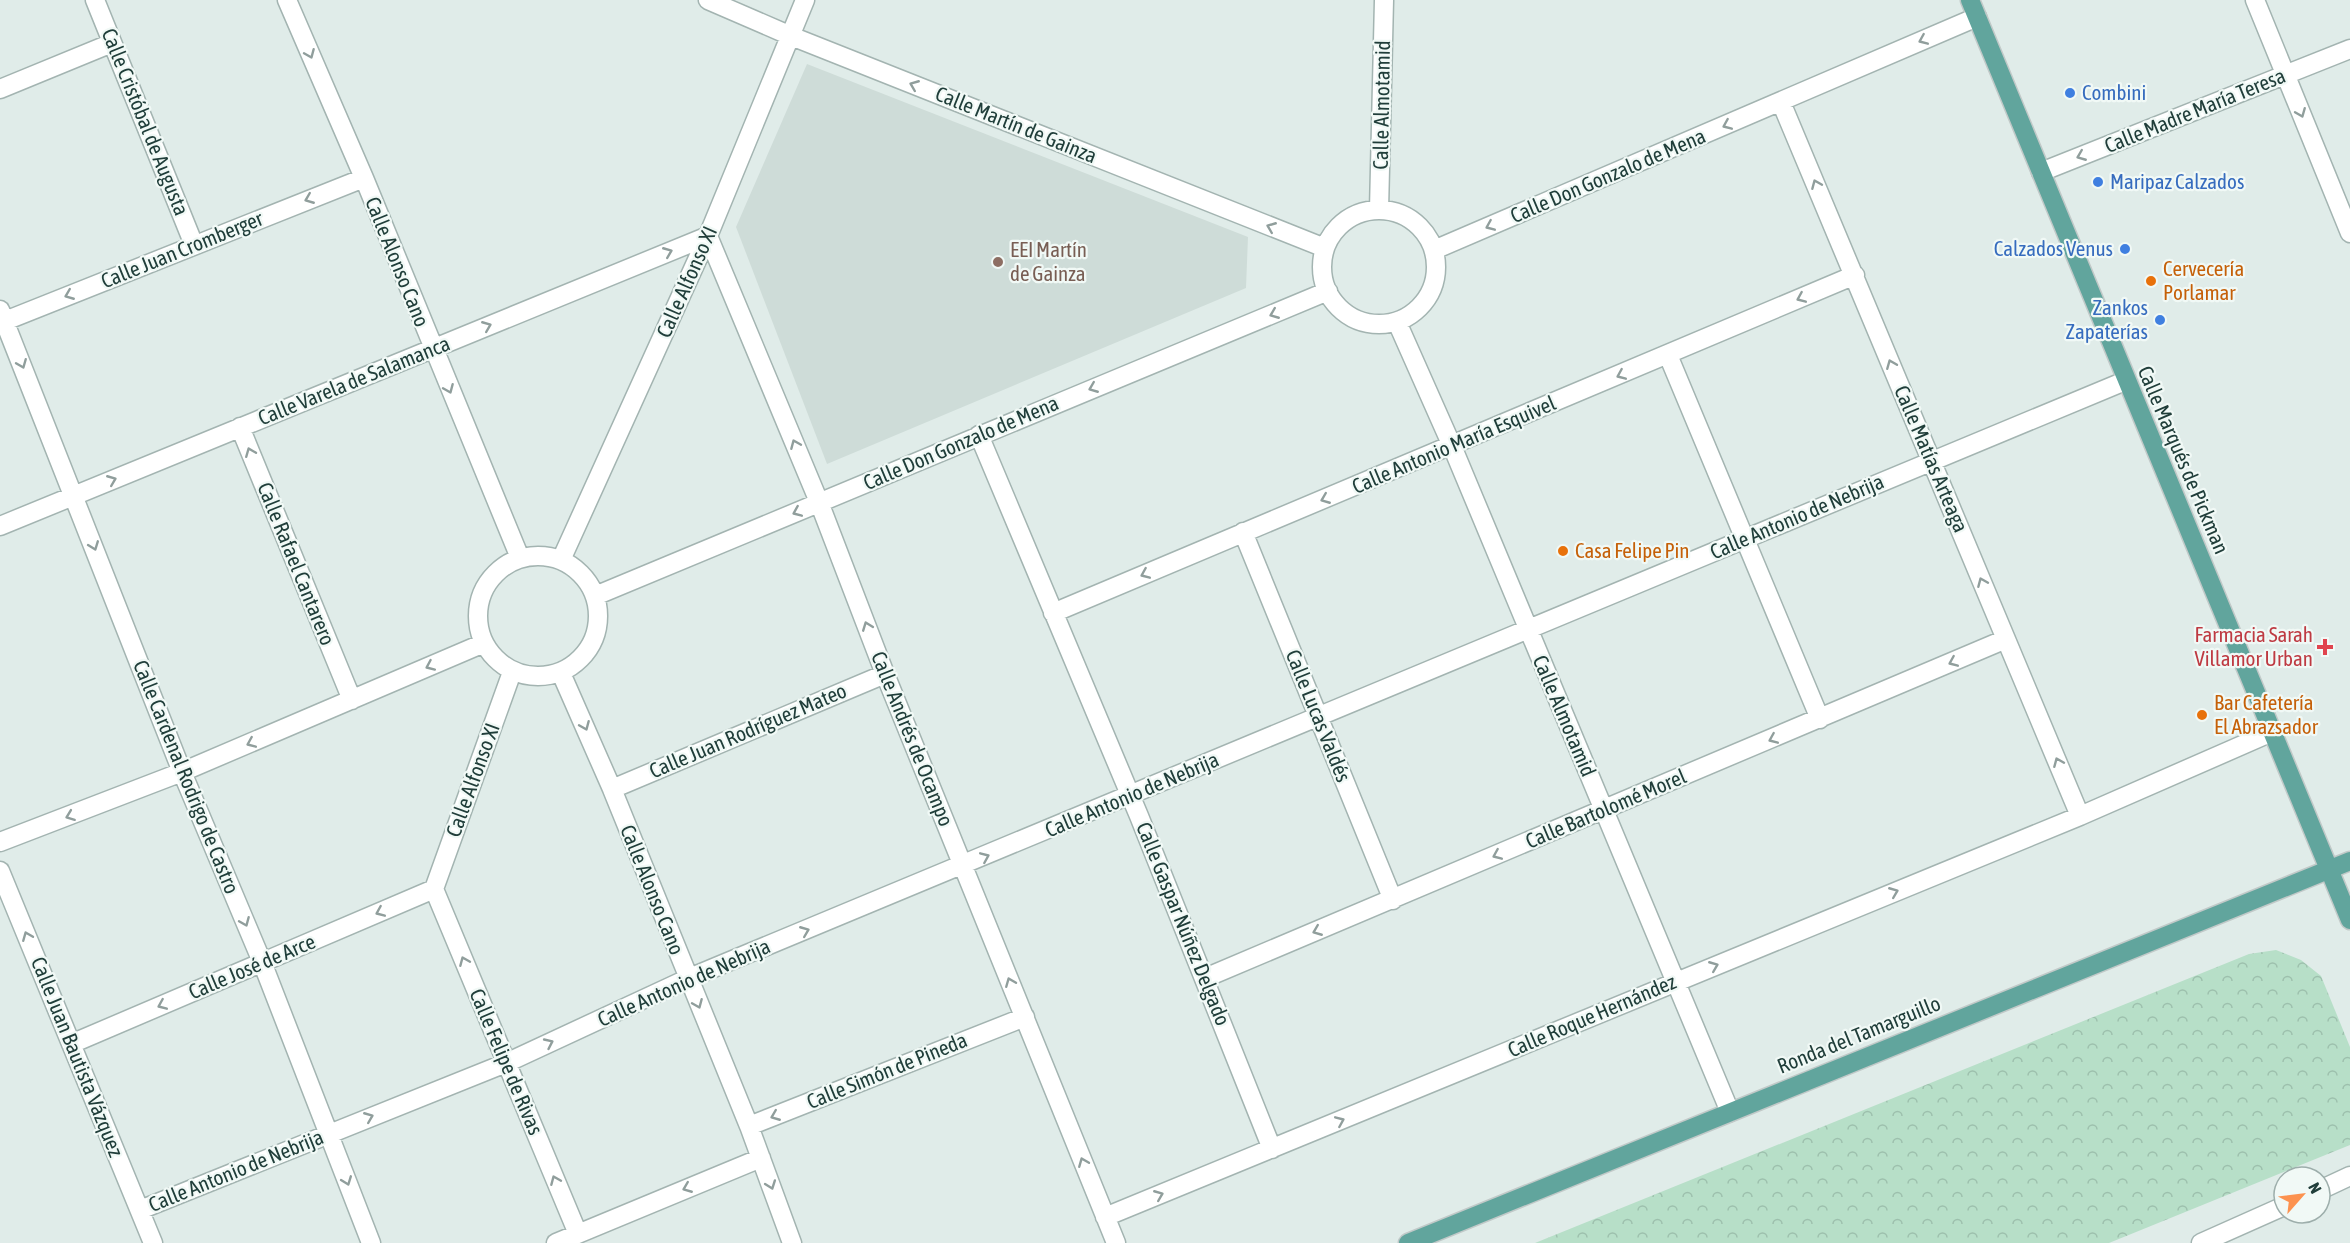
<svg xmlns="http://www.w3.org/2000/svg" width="2350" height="1243" font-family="'Asap Condensed',sans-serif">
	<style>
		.built { fill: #cedcd8 }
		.park { fill: url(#park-crowns) }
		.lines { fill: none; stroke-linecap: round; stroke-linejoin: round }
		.minor-casing { stroke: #a3b4b1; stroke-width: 21 }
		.primary-casing { stroke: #c1c9c8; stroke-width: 21 }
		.minor { stroke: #fff; stroke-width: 18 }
		.primary { stroke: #61a59d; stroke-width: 18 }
		.oneway { stroke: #909e9c }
		.shop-dot { fill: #3f7fe0; stroke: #f1f9f6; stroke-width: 2 }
		.education-dot { fill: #8d6e63; stroke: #f1f9f6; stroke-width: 2 }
		.food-dot { fill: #e8710a; stroke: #f1f9f6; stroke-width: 2 }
		.health-dot { fill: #e0444e; stroke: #f1f9f6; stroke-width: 2 }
		.labels { text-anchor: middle; stroke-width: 4.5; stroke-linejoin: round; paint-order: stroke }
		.shop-label { font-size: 21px; fill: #366cbe; stroke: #f1f9f6; text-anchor: start }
		.street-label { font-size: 21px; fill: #203e3a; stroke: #f1f9f6 }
		.education-label { font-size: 21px; fill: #785e54; stroke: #f1f9f6; text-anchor: start }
		.food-label { font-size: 21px; fill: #c56008; stroke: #f1f9f6; text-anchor: start }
		.health-label { font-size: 21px; fill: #be3a42; stroke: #f1f9f6; text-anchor: end }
	</style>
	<defs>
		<pattern id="park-crowns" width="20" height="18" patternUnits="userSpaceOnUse" patternTransform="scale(1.5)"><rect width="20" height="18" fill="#b7dfc8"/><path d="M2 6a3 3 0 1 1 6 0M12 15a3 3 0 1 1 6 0" fill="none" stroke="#9dc0ad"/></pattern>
	</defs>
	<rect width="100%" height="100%" fill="#e0ece9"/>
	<path class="built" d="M807,64L1248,237L1246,288L827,464L736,227Z"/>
	<path class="park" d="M2276,950L2301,960L2321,976L2350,1047V1145L2109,1243H1535L2249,954Z"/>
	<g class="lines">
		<g class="minor-casing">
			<path id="minor" d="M95,0L194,245
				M287,0L364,178L520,558
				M708,0L791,36L1325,248
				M2255,0L2350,233
				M0,89L112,43
				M1781,102L2080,816
				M2041,172L2350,49
				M1379,210L1384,0
				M1322 267a57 57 0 1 1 114 0a57 57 0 1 1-114 0Z
				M1434,250L1977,17
				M0,310L182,772L262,962L371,1243
				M1397,322L1452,446L1730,1112
				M0,323L364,178
				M1668,355L1820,719
				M240,427L352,700
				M979,435L1139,816L1272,1149
				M0,526L708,236L819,502L885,674L1116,1243
				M1243,532L1393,900
				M478 616a60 60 0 1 1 120 0a60 60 0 1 1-120 0Z
				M561,560L708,236L805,0
				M595,596L1328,291
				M1053,613L1855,275
				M561,673L612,789L749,1126L792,1243
				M612,789L885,674
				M0,842L182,772L484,643
				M0,871L153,1243
				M434,889L578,1234
				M434,889L512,672
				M1205,978L2006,639
				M71,1044L434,889
				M749,1126L1025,1017
				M2320,1190L2350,1176
				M140,1210L506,1063L687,979L2125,381
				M1105,1217L2080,816L2272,732
				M556,1243L761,1158
				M2201,1243L2284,1206"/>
		</g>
		<g class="primary-casing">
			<path id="primary" d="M1970,0L2350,920
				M1408,1243L2350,861"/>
		</g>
		<use href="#minor" class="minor"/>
		<use href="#primary" class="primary"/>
	</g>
	<defs><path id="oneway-chevron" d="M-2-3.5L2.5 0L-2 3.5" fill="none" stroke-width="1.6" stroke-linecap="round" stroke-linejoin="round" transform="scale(1.5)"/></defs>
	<g class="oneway">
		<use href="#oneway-chevron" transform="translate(1923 40) rotate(157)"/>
		<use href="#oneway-chevron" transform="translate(310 54) rotate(67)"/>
		<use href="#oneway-chevron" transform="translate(914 85) rotate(-158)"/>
		<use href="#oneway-chevron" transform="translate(2301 113) rotate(68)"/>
		<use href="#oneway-chevron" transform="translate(1727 125) rotate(157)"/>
		<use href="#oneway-chevron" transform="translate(2081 156) rotate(158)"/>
		<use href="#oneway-chevron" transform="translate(1816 184) rotate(-113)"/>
		<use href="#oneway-chevron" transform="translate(309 199) rotate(158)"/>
		<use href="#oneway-chevron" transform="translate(1490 226) rotate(157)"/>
		<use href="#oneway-chevron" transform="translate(1271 227) rotate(-158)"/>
		<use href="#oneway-chevron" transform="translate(668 252) rotate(-22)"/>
		<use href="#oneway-chevron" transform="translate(69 295) rotate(158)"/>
		<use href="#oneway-chevron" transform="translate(1801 298) rotate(157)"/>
		<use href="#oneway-chevron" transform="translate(1274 314) rotate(158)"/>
		<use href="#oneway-chevron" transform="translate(487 326) rotate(-22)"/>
		<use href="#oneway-chevron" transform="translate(22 364) rotate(68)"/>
		<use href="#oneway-chevron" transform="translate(1891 364) rotate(-112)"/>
		<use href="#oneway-chevron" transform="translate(1621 375) rotate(157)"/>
		<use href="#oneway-chevron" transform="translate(1093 388) rotate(158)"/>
		<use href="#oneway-chevron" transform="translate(449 389) rotate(67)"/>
		<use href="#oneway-chevron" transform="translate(795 444) rotate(-113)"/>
		<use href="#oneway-chevron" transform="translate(250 452) rotate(-112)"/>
		<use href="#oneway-chevron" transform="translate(112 480) rotate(-22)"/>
		<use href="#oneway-chevron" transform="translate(1325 499) rotate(158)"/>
		<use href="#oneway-chevron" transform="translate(797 512) rotate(157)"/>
		<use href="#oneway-chevron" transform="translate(94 546) rotate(69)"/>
		<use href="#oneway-chevron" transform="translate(1145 574) rotate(157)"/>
		<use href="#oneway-chevron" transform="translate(1982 582) rotate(-113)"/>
		<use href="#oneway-chevron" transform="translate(867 626) rotate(-111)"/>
		<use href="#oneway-chevron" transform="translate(1953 662) rotate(157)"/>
		<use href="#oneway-chevron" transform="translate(430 666) rotate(156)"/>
		<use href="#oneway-chevron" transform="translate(585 726) rotate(67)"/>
		<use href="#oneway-chevron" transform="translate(1773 739) rotate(157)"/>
		<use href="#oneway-chevron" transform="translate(251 743) rotate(157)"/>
		<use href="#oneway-chevron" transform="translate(2058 762) rotate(-113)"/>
		<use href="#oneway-chevron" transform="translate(70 816) rotate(159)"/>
		<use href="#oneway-chevron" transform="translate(1497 855) rotate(157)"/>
		<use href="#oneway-chevron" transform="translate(985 857) rotate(-23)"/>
		<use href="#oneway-chevron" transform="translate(1894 892) rotate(-22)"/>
		<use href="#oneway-chevron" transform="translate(380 912) rotate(157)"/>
		<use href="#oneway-chevron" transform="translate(245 922) rotate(67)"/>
		<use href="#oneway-chevron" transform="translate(805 931) rotate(-22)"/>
		<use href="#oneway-chevron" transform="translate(1317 931) rotate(158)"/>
		<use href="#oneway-chevron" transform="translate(27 936) rotate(-112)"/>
		<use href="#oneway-chevron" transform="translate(464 961) rotate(-113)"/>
		<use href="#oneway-chevron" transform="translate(1714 966) rotate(-22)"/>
		<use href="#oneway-chevron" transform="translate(1010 982) rotate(-112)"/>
		<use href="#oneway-chevron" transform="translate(698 1004) rotate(67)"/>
		<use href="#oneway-chevron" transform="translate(162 1005) rotate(157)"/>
		<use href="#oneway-chevron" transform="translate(549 1043) rotate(-25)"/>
		<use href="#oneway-chevron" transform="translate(775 1116) rotate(158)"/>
		<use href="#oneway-chevron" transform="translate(369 1117) rotate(-22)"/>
		<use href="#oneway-chevron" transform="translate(1340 1121) rotate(-23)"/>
		<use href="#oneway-chevron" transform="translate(1083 1162) rotate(-112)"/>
		<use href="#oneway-chevron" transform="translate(555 1180) rotate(-113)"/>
		<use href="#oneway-chevron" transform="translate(347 1181) rotate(69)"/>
		<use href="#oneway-chevron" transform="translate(771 1185) rotate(70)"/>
		<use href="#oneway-chevron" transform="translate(687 1188) rotate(158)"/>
		<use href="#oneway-chevron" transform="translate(1159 1195) rotate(-22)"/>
	</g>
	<g class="shop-dot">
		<circle cx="2070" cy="93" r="6"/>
		<circle cx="2098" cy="182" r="6"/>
		<circle cx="2125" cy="249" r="6"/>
		<circle cx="2160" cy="320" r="6"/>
	</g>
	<circle class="education-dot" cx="998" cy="262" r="6"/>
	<g class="food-dot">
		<circle cx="2151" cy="281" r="6"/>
		<circle cx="1563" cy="551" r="6"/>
		<circle cx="2202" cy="715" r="6"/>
	</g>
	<path class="health-dot" d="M2322 638h6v6h6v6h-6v6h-6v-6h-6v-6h6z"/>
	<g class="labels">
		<g class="shop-label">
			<text x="2082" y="100">Combini</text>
			<text x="2110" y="189">Maripaz Calzados</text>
			<text x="2113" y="256" text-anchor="end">Calzados Venus</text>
			<text x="2148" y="315" text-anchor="end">Zankos<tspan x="2148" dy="24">Zapaterías</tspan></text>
		</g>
		<g class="street-label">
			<text transform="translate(1382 105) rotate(-89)" y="7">Calle Almotamid</text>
			<text transform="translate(2195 111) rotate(-22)" y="7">Calle Madre María Teresa</text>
			<text transform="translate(145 122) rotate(68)" y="7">Calle Cristóbal de Augusta</text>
			<text transform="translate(1016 125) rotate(22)" y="7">Calle Martín de Gainza</text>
			<text transform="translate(1608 176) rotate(-23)" y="7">Calle Don Gonzalo de Mena</text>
			<text transform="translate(182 250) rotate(-22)" y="7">Calle Juan Cromberger</text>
			<text transform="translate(397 262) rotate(68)" y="7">Calle Alonso Cano</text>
			<text transform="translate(687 282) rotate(-66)" y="7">Calle Alfonso XI</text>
			<text transform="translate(354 381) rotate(-22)" y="7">Calle Varela de Salamanca</text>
			<text transform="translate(961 443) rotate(-23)" y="7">Calle Don Gonzalo de Mena</text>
			<text transform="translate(1454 445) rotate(-23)" y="7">Calle Antonio María Esquivel</text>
			<text transform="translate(1931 459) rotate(67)" y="7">Calle Matías Arteaga</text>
			<text transform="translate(2183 460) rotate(67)" y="7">Calle Marqués de Pickman</text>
			<text transform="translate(1797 517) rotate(-23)" y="7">Calle Antonio de Nebrija</text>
			<text transform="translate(296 564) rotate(68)" y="7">Calle Rafael Cantarero</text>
			<text transform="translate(1318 716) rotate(68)" y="7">Calle Lucas Valdés</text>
			<text transform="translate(1564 716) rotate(67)" y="7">Calle Almotamid</text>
			<text transform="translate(748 731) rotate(-23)" y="7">Calle Juan Rodríguez Mateo</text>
			<text transform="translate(912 739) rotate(68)" y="7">Calle Andrés de Ocampo</text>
			<text transform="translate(186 777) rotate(68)" y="7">Calle Cardenal Rodrigo de Castro</text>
			<text transform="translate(473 780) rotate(-70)" y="7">Calle Alfonso XI</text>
			<text transform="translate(1132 795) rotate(-23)" y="7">Calle Antonio de Nebrija</text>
			<text transform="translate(1606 809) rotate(-23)" y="7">Calle Bartolomé Morel</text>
			<text transform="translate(652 890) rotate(68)" y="7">Calle Alonso Cano</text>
			<text transform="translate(1183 924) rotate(68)" y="7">Calle Gaspar Núñez Delgado</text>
			<text transform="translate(252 967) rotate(-23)" y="7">Calle José de Arce</text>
			<text transform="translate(684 983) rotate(-24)" y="7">Calle Antonio de Nebrija</text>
			<text transform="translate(1592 1016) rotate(-23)" y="7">Calle Roque Hernández</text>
			<text transform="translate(1859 1035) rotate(-22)" y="7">Ronda del Tamarguillo</text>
			<text transform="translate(77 1057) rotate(68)" y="7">Calle Juan Bautista Vázquez</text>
			<text transform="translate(506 1062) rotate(67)" y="7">Calle Felipe de Rivas</text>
			<text transform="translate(887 1071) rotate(-22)" y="7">Calle Simón de Pineda</text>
			<text transform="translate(236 1171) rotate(-22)" y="7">Calle Antonio de Nebrija</text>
		</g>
		<g class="education-label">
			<text x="1010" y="257">EEI Martín<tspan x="1010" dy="24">de Gainza</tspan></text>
		</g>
		<g class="food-label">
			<text x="2163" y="276">Cervecería<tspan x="2163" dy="24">Porlamar</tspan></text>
			<text x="1575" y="558">Casa Felipe Pin</text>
			<text x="2214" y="710">Bar Cafetería<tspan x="2214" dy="24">El Abrazsador</tspan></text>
		</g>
		<g class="health-label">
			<text x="2313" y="642">Farmacia Sarah<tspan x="2313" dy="24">Villamor Urban</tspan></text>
		</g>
	</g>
	<g transform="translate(2302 1195) rotate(62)"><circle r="28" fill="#f1f9f6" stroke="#9daeab" stroke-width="1.5"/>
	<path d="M0-4.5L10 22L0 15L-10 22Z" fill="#fc924f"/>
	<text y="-9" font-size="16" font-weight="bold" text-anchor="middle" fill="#203e3a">N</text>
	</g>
</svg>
